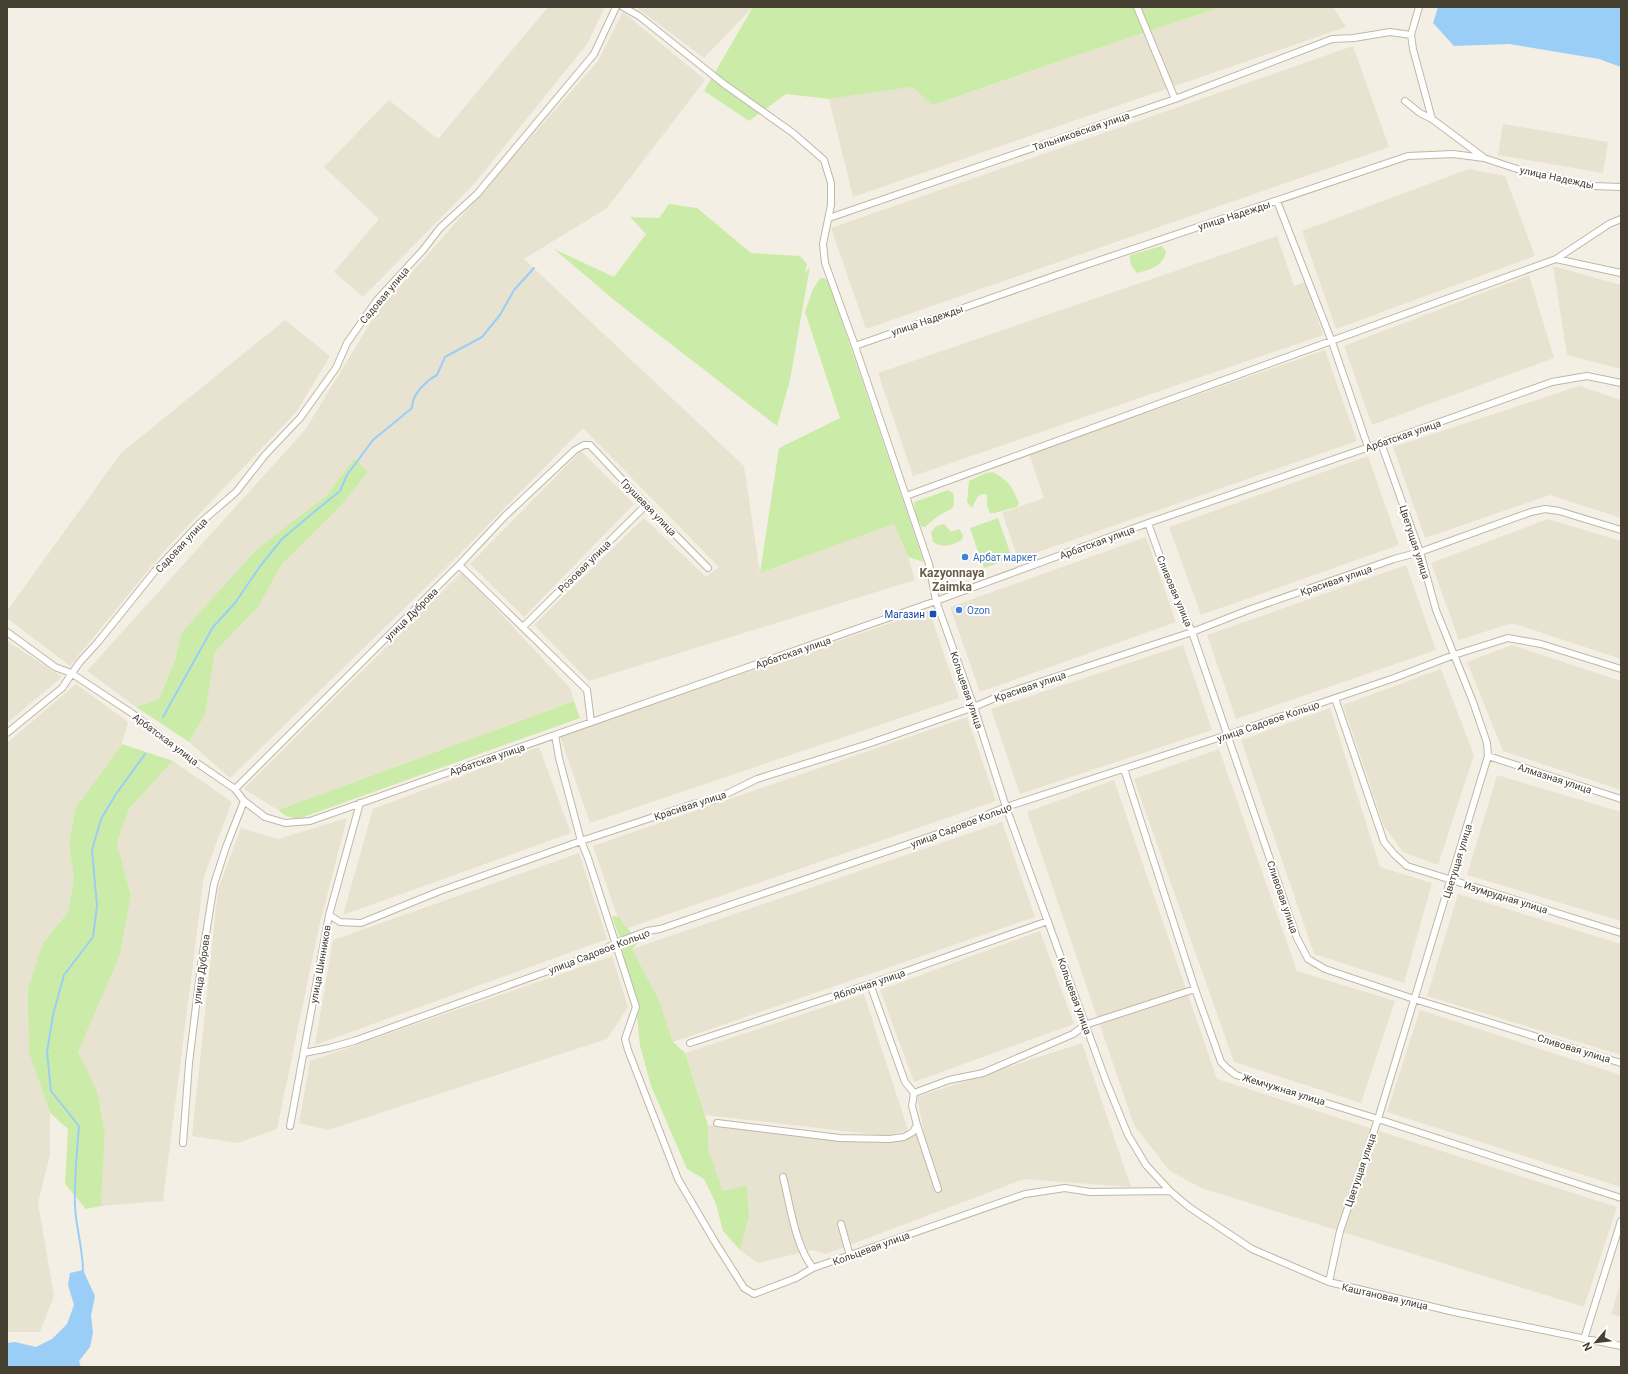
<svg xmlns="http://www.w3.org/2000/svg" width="1628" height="1374" font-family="Roboto,sans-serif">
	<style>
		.residential { fill: #e8e2d1 }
		.green { fill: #cbeca8 }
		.water { fill: #9acef7 }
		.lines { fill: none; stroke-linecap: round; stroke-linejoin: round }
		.stream { stroke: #9acef7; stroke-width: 2 }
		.street-casing { stroke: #c0b8a6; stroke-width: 8 }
		.street { stroke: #fff; stroke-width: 6 }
		.shop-dot { fill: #3f7fe0; stroke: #fff; stroke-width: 1.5 }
		.transit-dot { fill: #1a4fb4; stroke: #fff; stroke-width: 1.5 }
		.labels { text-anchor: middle; stroke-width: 4; stroke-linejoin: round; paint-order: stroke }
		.street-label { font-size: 10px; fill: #464033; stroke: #fff }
		.shop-label { font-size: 10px; fill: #366cbe; stroke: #fff; text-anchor: start }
		.transit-label { font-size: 10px; fill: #164399; stroke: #fff; text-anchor: end }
		.quarter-label { font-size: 12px; font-weight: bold; fill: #6a5e49; stroke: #fff }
	</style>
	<rect width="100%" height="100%" fill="#f4efe4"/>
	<path class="residential" d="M548,7H605L587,44L474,184L363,297L334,272L379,219L324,167L389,100L438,139Z
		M636,7H753L704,58Z
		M1221,7H1333L1346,27L853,197L829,99L912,87L934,105L1054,63Z
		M623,12L705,80L607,208L524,259L744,466L760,573L894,524L908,557L915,580L589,681L534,625L644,518L706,577L719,567L583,428L447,567L230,778L189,742L205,715L215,652L258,607L282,564L338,509L368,472L356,458L326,496L257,549L181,633L175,660L159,699L136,707L87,671L305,430L377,312L598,61Z
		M1353,46L1389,147L866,329L831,228Z
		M1503,124L1608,142L1603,173L1498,155Z
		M1469,169L1505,176L1535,256L1336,329L1302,231Z
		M1277,236L1294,286L1305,282L1323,335L913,476L878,373Z
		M1553,266L1621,285V369L1567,355Z
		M1529,275L1554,358L1372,425L1344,346Z
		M285,320L330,356L297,411L164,551L70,666L7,618V611L121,453Z
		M1325,350L1357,441L1018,559L1002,513L1044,498L1029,454Z
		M1579,386L1621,400V518L1550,495L1425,538L1393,447Z
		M581,451L634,504L524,617L470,564Z
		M1368,456L1399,545L1201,615L1169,527Z
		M1548,519L1621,541V659L1512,623L1459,640L1431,563Z
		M1146,537L1176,622L980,692L950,607Z
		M1406,565L1436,650L1236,719L1207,635Z
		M462,572L570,688L574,701L278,810L244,789Z
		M929,610L959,698L590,823L560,736Z
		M7,641L62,677L7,723Z
		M1183,645L1212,730L1020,794L991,709Z
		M1512,645L1621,681V790L1503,751L1467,662Z
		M1441,669L1474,755L1438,865L1403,852L1384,826L1343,705Z
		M76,684L128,722L122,744L75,809L69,845L74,878L68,912L43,943L29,1053L50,1113V1155L38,1203L54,1296L40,1332H7V743Z
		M1330,708L1380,867L1432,883L1404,983L1314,954L1241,740Z
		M967,717L996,801L622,930L593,846Z
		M539,747L571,833L343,915L373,809Z
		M1219,749L1297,971L1395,1001L1361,1103L1234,1062L1134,779Z
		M173,761L232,802L204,876L163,1201L101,1206L105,1134L78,1052L120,955L131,896L117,843L129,809Z
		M1497,775L1621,812V921L1467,875Z
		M1114,780L1217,1079L1617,1207L1584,1307L1201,1188L1169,1170L1134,1125L1027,812Z
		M347,818L319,927L277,1129L238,1143L192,1136L218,889L241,828L278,839Z
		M1002,822L1035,917L673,1042L660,1002L632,949Z
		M579,853L607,939L315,1045L333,940Z
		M1458,894L1621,944V1055L1427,996Z
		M1040,931L1074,1024L914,1082L880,990Z
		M612,956L628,1007L607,1039L328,1130L299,1123L310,1061Z
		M864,994L908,1130L886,1136L705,1115L685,1053Z
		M1420,1010L1621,1075V1187L1387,1112Z
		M1082,1043L1131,1187L1024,1179L826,1254L812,1250L758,1263L740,1250L749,1216L747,1185L723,1191L708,1148V1125L891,1142L924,1133L917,1097Z
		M1621,1282V1317L1611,1314Z"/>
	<path class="green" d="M753,7H1221L1054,63L933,105L912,87L829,99L786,94L749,121L704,91Z
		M669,204L697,208L751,253L800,256L807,264L805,274L810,266L790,380L777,426L619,304L554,249L614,277L646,234L630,217L659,218Z
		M1162,246L1166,251C1164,266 1151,269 1138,273C1132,269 1129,262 1130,255Z
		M820,278H824L828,281L924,562L908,557L894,524L760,573L779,448L840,418L805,312L812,291Z
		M355,458L368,472L338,509L282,564L258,607L215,652L205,715L189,742L136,707L159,699L175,660L181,633L257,549L326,496Z
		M993,472C1010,482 1011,485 1019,503L1017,507L995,513H990L987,506V495L983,494L978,496L972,508L967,502L969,481L986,473Z
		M948,490L953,493C956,511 953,507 940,515C935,518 930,523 925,527H922L916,517L914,503L917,501Z
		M998,518L1012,558L984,568L970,528Z
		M944,524L951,532L959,529L963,535L962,540C952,545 943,549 933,542L931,533L936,526Z
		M574,701L580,718L298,819L286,816L278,810Z
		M122,744L173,761L129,809L117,843L131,896L120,955L78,1052L97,1091L105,1134L101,1206L86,1209L65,1184L68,1129L50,1113L29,1053L28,989L43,943L68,912L74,878L69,845L75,809Z
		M615,916L619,917L625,926L638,939V943L632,949L660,1002L673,1042L685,1053L708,1125V1148L723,1191L747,1185L749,1216L740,1250L723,1231L716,1204L704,1179L687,1169L651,1086L640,1046L636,1007L621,952L623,947L612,917Z"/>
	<path class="water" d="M1438,7H1621V67L1599,59L1509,44L1454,46L1433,23Z
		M83,1270L95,1296L91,1316L93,1333L90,1347L79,1361L81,1367H7V1343L15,1342L36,1347L52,1339L67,1324L74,1305L68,1285L70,1273Z"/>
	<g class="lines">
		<path class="stream" d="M163,717L213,627L235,603L261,565L282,539L314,512L340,491L347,475L373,440L412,408C412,394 426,381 437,375L445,357L482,337L500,315L514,290L534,268
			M83,1271C83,1249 76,1228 75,1206C74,1179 77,1152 79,1126L51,1091L47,1052L53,1015L64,975L93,937L97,906L92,850L101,819L116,794L145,754"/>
		<g class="street-casing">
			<path id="street" d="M623,7L639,16L724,84L793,133L824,160L831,183V205L823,244L825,263L855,346L929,564L936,601L974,707L1006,807L1106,1081L1128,1135L1146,1165L1170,1191L1189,1207L1252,1249L1329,1282L1454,1312L1621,1346
				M1137,7L1175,99
				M1419,7L1411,35L1413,49L1432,119
				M1405,101L1420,113L1432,119L1483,157
				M1277,201L1332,342L1368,447
				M829,218L1175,99L1332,39L1354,38L1390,32L1411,35
				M1556,259L1609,224L1621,219
				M855,346L1071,270L1408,156L1453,154L1484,158L1523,171L1594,186L1621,187
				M906,496L1556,259L1621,273
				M1148,523L1167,576L1192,632L1297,938L1308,959L1325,969L1414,999L1621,1063
				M459,565L587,690L591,722
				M523,627L646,505
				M7,632L55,667L71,673L133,714L181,752L235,789L244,801L265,817L285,823L310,821L936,601L1148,523L1381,443L1552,382L1587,376L1621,383
				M1335,698L1384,842L1394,854L1407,866L1621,933
				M7,733L62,688L79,663L98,642L155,571L200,523L236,492L265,455L300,418L336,368L347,343L377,300L423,250L440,228L477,194L594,54L616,7
				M555,735L559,758L581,841L588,858L636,1007L625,1039L628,1050L678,1179L715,1242L744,1288L754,1294L796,1278L813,1268
				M1488,756L1621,799
				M1124,769L1195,989L1221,1062L1228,1069L1236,1075L1378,1119L1621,1198
				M235,789L459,565L505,516L575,450L584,445H590L646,505L708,568
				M329,915L340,922L361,923L440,891L581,841L693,804L714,800L757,779L868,744L974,707L1004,694L1192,632L1251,609L1394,559L1420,552L1531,512L1545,509L1559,511L1621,530
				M870,984L905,1082L914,1093
				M690,1043L870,984L1048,921
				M304,1053L329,1048L354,1041L584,958L601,952L615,943L647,931L660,929L955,828L1006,807L1227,735L1394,678L1454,655L1508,638L1541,644L1621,669
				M717,1123L840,1138L889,1139L904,1137L913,1132L917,1125L912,1106L914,1093L949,1080L983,1073L1073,1034L1085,1025L1195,989
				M917,1125L938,1189
				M290,1126L329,915L360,803
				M183,1143L189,1063L201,965L214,884L226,847L244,801
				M783,1177C790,1204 795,1246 813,1268L1025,1194L1065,1188L1090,1192L1170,1191
				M841,1224L850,1256
				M1329,1282L1340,1231L1378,1119L1488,756L1487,743L1473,702L1436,610L1420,552L1381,443
				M1584,1339L1621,1221"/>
		</g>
		<use href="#street" class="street"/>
	</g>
	<g class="shop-dot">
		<circle cx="965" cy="557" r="4"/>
		<circle cx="959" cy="610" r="4"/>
	</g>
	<rect class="transit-dot" x="929" y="610" width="8" height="8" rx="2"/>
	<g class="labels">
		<g class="street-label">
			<text transform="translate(1081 131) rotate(-19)" y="4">Тальниковская улица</text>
			<text transform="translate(1557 177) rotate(12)" y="4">улица Надежды</text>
			<text transform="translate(1234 215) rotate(-18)" y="4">улица Надежды</text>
			<text transform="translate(384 295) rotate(-50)" y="4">Садовая улица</text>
			<text transform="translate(927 320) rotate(-19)" y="4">улица Надежды</text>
			<text transform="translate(1403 435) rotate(-19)" y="4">Арбатская улица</text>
			<text transform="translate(649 507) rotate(46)" y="4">Грушевая улица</text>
			<text transform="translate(1097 542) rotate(-20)" y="4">Арбатская улица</text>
			<text transform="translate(1415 542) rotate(72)" y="4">Цветущая улица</text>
			<text transform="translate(181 545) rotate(-47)" y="4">Садовая улица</text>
			<text transform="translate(584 566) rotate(-45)" y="4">Розовая улица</text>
			<text transform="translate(1336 580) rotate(-19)" y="4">Красивая улица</text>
			<text transform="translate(1175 591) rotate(67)" y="4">Сливовая улица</text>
			<text transform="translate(411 614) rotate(-45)" y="4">улица Дуброва</text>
			<text transform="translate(793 652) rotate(-19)" y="4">Арбатская улица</text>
			<text transform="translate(1030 686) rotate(-19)" y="4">Красивая улица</text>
			<text transform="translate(967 690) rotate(71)" y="4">Кольцевая улица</text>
			<text transform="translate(1268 721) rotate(-19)" y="4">улица Садовое Кольцо</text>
			<text transform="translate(166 739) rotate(37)" y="4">Арбатская улица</text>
			<text transform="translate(487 759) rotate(-19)" y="4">Арбатская улица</text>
			<text transform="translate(1555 778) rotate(18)" y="4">Алмазная улица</text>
			<text transform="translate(690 805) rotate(-18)" y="4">Красивая улица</text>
			<text transform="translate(961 825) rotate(-21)" y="4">улица Садовое Кольцо</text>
			<text transform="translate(1457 861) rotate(-73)" y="4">Цветущая улица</text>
			<text transform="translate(1283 897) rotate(71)" y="4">Сливовая улица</text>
			<text transform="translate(1506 897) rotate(17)" y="4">Изумрудная улица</text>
			<text transform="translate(599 951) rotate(-21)" y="4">улица Садовое Кольцо</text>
			<text transform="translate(320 964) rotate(-80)" y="4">улица Шинников</text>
			<text transform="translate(201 969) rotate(-82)" y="4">улица Дуброва</text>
			<text transform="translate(869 984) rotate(-19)" y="4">Яблочная улица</text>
			<text transform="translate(1075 996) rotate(70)" y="4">Кольцевая улица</text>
			<text transform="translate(1574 1048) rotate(17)" y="4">Сливовая улица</text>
			<text transform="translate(1284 1089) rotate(17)" y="4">Жемчужная улица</text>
			<text transform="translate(1360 1170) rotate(-71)" y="4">Цветущая улица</text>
			<text transform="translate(871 1248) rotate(-20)" y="4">Кольцевая улица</text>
			<text transform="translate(1385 1296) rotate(13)" y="4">Каштановая улица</text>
		</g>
		<g class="shop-label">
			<text x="973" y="561">Арбат маркет</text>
			<text x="967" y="614">Ozon</text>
		</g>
		<g class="transit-label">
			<text x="925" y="618">Магазин</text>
		</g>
		<g class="quarter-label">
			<text x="952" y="577">Kazyonnaya<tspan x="952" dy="14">Zaimka</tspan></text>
		</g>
	</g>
	<rect width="1628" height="1374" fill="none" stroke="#464033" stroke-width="16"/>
	<g transform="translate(1596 1342) rotate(242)" stroke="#ffffff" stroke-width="3" paint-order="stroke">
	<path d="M0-3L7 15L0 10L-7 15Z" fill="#464033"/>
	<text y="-6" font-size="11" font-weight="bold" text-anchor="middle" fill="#464033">N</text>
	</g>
</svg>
